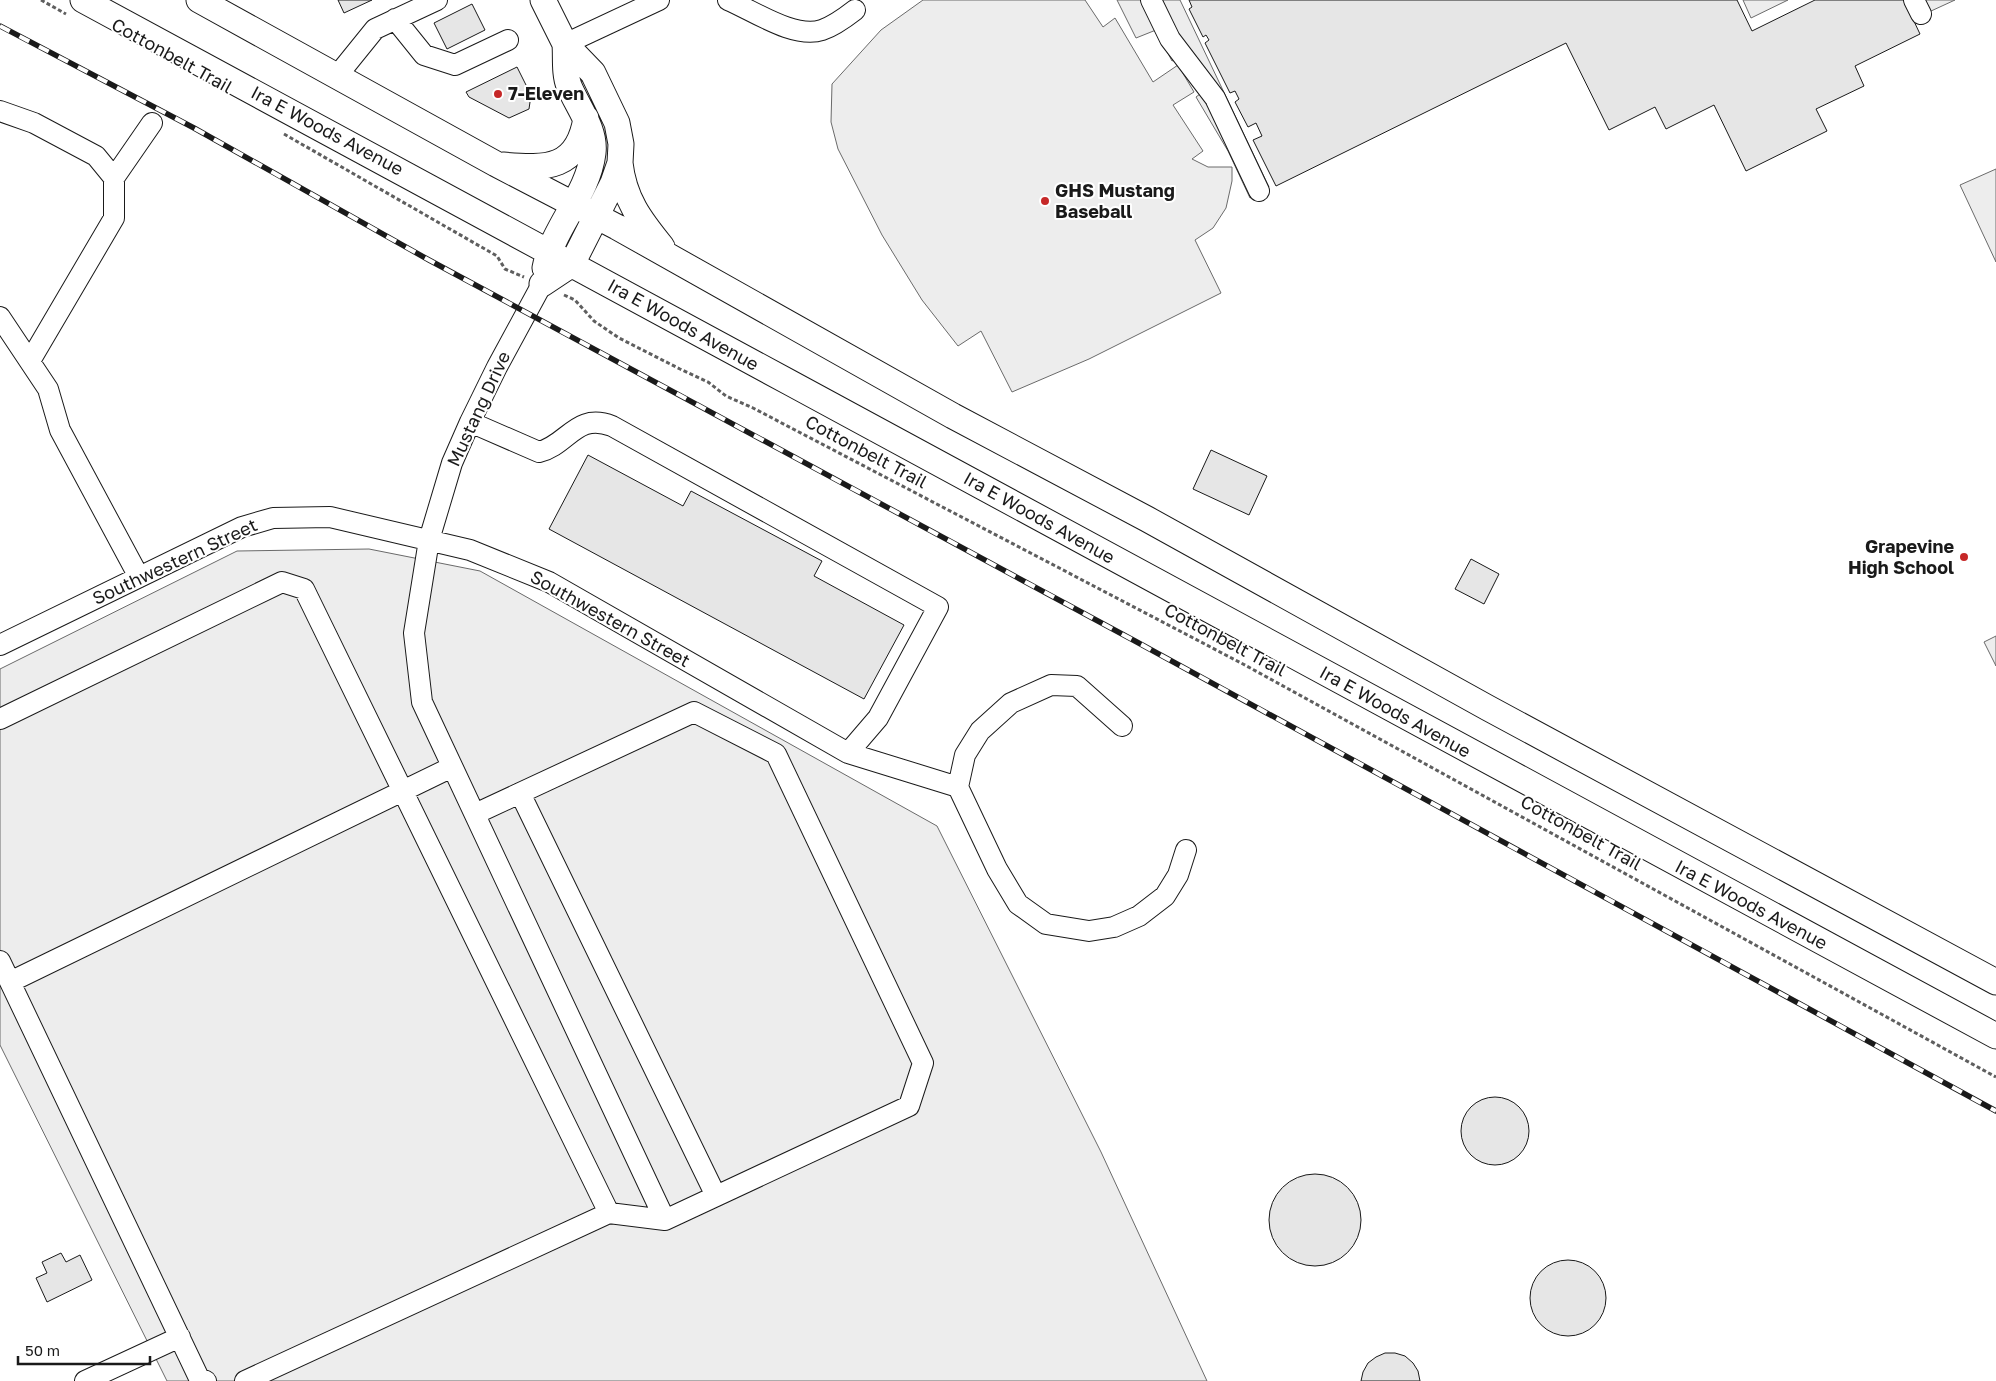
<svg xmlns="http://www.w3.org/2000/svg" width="1996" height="1381" font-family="'Golos Text',sans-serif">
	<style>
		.built { fill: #ededed; stroke: #6a6a6a }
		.building { fill: #e6e6e6; stroke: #1a1a1a }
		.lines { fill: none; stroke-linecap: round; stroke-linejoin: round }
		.minor-casing { stroke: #1a1a1a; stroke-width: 22 }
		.major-casing { stroke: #1a1a1a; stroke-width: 27 }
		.path { stroke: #5f5f5f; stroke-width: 3; stroke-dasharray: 4 2.5; stroke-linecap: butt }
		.minor { stroke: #fff; stroke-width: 20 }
		.major { stroke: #fff; stroke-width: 25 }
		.rail-casing { stroke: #1a1a1a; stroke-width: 5.5 }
		.rail { stroke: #fff; stroke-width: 4; stroke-dasharray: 11; stroke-linecap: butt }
		.poi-dot { fill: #c62828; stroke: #fff; stroke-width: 2 }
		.labels { text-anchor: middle; stroke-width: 4; stroke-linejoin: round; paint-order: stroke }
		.street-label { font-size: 18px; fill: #1a1a1a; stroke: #fff }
		.poi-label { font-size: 18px; font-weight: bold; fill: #1a1a1a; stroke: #fff; text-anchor: start }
	</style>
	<rect width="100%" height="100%" fill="#fff"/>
	<path class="built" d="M923,0H1085L1103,27L1115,18L1153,82L1178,65L1194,92L1173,105L1203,151L1192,159L1208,167H1232V181L1226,208L1213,228L1195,240L1221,293L1089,359L1012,392L981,331L958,346L922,300L882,235L838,149L831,122L832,84L881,30Z
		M1117,0H1180L1269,187L1250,198L1228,151L1196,97L1200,94L1178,58L1172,61L1156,30L1136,38Z
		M1743,0H1788L1751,18Z
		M1910,0H1955L1918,17Z
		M585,80L605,120L610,156L603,181L596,178L579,83Z
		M1996,169V262L1960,185Z
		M369,549L480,571L937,826L1101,1152L1207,1381H167L0,1045V669L237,551Z
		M1996,636V666L1984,642Z"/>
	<path class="building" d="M338,0H372L344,13Z
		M1189,0H1737L1752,31L1815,0H1904L1920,34L1855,66L1864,86L1816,109L1827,131L1746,171L1714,105L1666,129L1655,107L1609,130L1566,43L1276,186L1253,140L1262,136L1256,123L1248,127L1235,102L1239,99L1235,91L1230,93L1205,43L1209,40L1206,35L1203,37L1189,9L1192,7Z
		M472,4L485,30L447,49L434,23Z
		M517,67L531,95L529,109L509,118L469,97L466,92Z
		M1211,450L1267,476L1249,515L1193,489Z
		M588,455L683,506L691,491L822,561L814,576L904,625L864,699L549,529Z
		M1471,559L1499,574L1484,604L1455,589Z
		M1461 1131a34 34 0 1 1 68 0a34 34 0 1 1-68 0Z
		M1269 1220a46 46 0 1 1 92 0a46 46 0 1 1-92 0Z
		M61,1253L66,1262L80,1255L92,1280L47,1302L36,1278L47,1273L42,1262Z
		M1530 1298a38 38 0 1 1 76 0a38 38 0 1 1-76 0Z
		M1385,1353H1395L1405,1356L1413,1363L1418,1371L1420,1381H1361L1363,1372L1368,1363L1376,1357Z"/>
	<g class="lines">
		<g class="minor-casing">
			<path id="minor" d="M728,0C754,11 794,39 822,30C834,26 846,17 855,10
				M1151,0L1170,39L1215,98L1259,191
				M1914,0L1921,14
				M395,19L424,55L455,65L508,40
				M565,44L659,0
				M337,76L375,29L437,0
				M0,111L34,123L96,156L114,178V218L30,361
				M114,178L152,123
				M542,284L497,367L470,422L452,463L429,540L414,633L422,702L665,1220
				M0,317L48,389L60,430L139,577
				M470,422L539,452C568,445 576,412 612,426L938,607L878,718L848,753
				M0,645L242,527L273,518L330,517L470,550L549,582L848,753L958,787
				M0,719L282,582L304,589L609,1213
				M1122,726L1077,686L1051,685L1011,703L980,731L965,755L958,787L997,869L1018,904L1046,924L1089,931L1114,927L1139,916L1165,896L1178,875L1186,850
				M520,793L716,1196
				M0,961L199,1378L206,1381
				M10,982L452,767
				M85,1381L180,1337
				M245,1381L609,1213L665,1220L909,1106L923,1063L776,754L694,712L475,814"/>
		</g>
		<g class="major-casing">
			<path id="major" d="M83,0C722,343 1356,694 1996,1036
				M199,0L496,164L617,227L953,416L1147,519L1488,708L1996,982
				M620,163C624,199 640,220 662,247
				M503,165C547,169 578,169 586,118
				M545,268C553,227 588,195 593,153C596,129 577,106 569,86C564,74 566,57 565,44
				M542,284L572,264L613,183L620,163L621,144L617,123L593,73L565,44L543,0"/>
		</g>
		<path class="path" d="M41,0L66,14
			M284,134L497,256L505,269L524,277
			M564,295L575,300L594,321L619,338L680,369L708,382L726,396L753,408L1243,664L1996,1077"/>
		<use href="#minor" class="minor"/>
		<use href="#major" class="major"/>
		<g class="rail-casing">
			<path id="rail" d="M0,26L194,128L429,260L1135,641L1996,1111"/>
		</g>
		<use href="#rail" class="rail"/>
	</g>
	<g class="poi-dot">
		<circle cx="498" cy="94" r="5"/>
		<circle cx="1045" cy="201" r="5"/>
		<circle cx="1964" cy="557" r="5"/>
	</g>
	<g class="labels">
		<g class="street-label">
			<text transform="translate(172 56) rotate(29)" y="6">Cottonbelt Trail</text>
			<text transform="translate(327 131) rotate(28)" y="6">Ira E Woods Avenue</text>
			<text transform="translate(683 325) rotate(29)" y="6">Ira E Woods Avenue</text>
			<text transform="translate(479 409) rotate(-65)" y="6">Mustang Drive</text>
			<text transform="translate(866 452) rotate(28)" y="6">Cottonbelt Trail</text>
			<text transform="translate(1039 518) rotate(29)" y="6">Ira E Woods Avenue</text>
			<text transform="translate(175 562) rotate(-25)" y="6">Southwestern Street</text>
			<text transform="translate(610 619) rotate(29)" y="6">Southwestern Street</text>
			<text transform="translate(1225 640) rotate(28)" y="6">Cottonbelt Trail</text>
			<text transform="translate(1395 712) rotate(29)" y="6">Ira E Woods Avenue</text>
			<text transform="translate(1581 833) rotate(29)" y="6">Cottonbelt Trail</text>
			<text transform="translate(1751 905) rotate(28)" y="6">Ira E Woods Avenue</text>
		</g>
		<g class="poi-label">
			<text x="508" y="100">7-Eleven</text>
			<text x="1055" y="197">GHS Mustang<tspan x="1055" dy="21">Baseball</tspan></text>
			<text x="1954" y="553" text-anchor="end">Grapevine<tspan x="1954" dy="21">High School</tspan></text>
		</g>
	</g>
	<path d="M18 1356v8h132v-8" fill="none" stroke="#1a1a1a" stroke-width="2.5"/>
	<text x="25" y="1356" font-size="15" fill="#1a1a1a" stroke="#ffffff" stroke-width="4" paint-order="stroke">50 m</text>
</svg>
